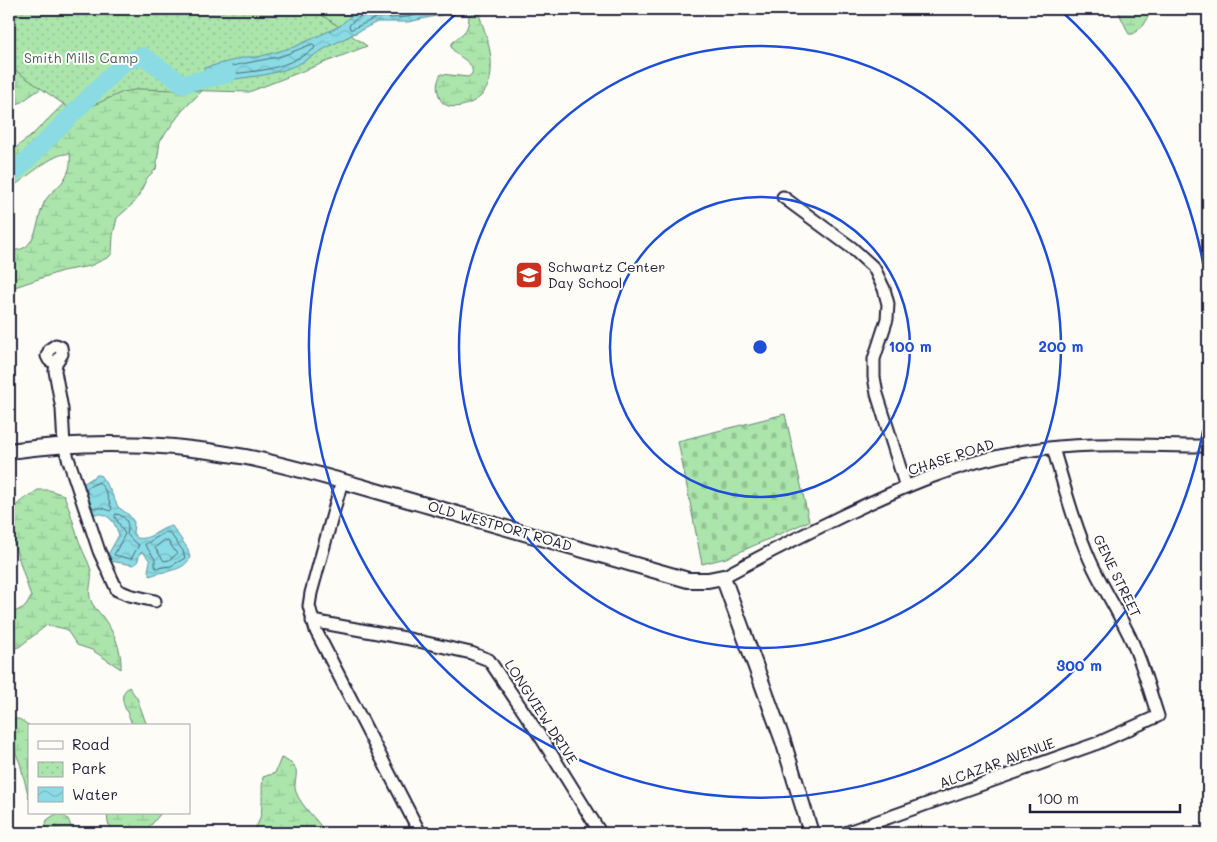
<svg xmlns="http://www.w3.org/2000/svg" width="1217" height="842" font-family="Mali,sans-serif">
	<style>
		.wetland { fill: url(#wetland-marsh); stroke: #668473 }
		.cemetery { fill: url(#cemetery-stones); stroke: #668473 }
		.park { fill: url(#park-dots); stroke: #668473 }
		.water { fill: url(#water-waves); stroke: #6091a0 }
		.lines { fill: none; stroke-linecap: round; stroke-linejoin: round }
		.shore { stroke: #4c6c7e; stroke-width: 1 }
		.river { stroke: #8adbe3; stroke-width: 18 }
		.minor-casing { stroke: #22223b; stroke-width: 15 }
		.major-casing { stroke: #22223b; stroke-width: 18 }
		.minor { stroke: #fdfcf7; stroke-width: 11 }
		.major { stroke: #fdfcf7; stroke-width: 14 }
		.ring { fill: none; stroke: #1d4ed8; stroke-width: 2.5 }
		.labels { text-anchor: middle; stroke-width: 4; stroke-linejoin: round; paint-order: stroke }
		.park-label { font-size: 14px; fill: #4b5c5d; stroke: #fdfcf7 }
		.poi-label { font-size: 14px; fill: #22223b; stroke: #fdfcf7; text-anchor: start }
		.street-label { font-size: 14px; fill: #22223b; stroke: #fdfcf7 }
		.centre { fill: #1d4ed8; stroke: #fdfcf7; stroke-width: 2.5 }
		.ring-label { font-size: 15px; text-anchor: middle; font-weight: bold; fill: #1d4ed8; stroke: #fdfcf7; stroke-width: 4; stroke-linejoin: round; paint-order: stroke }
	</style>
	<defs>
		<pattern id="wetland-marsh" width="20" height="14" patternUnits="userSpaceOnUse" patternTransform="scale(1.25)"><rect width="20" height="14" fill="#abe5ab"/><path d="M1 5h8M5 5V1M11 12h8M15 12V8" fill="none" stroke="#93c494"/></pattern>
		<pattern id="cemetery-stones" width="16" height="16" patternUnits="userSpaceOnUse" patternTransform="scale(1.25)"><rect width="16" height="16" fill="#abe5ab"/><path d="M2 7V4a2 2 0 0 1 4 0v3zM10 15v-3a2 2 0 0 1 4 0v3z" fill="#93c494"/></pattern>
		<pattern id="park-dots" width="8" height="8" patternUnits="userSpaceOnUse" patternTransform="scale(1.25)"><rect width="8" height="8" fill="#abe5ab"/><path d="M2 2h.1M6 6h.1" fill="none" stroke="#93c494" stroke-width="1.8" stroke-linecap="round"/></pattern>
		<pattern id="water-waves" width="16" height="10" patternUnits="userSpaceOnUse" patternTransform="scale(1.25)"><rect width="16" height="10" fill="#8adbe3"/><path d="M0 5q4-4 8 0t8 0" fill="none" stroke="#77bcc4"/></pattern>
	</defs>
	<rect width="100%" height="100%" fill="#fdfcf7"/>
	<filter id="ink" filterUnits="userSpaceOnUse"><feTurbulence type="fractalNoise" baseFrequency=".02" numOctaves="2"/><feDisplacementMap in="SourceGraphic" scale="10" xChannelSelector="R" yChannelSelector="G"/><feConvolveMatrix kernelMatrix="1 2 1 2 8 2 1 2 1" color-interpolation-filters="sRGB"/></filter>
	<g filter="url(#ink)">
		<path class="wetland" d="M291,9H364L332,31Z
			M1117,9H1152L1144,25L1133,34H1129Z
			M478,11C484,30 493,51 491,71C491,79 487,90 481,96C469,107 441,115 438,92C436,86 438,80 441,74L468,77L472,74C475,60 455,58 451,46C456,33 469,38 469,15Z
			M9,40L66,69C48,84 29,97 9,110Z
			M100,68L206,87L182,111L160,141L156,169L147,178L136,201L117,218L113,235L112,253L109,257L90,266L62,271L9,289V252C15,250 22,250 27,246C38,235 38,216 44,203C49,192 61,187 66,176C70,169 71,162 70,154C53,151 24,181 9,189V155L20,144L30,137Z
			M38,490H49L64,495C70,509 73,523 78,538C81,549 88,560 91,570C93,580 87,591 91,601C93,606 98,611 102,616C114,632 122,649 121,669L92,650L77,645L66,629L47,625L19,647L9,649V615L26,606L31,597L9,528C9,505 21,501 38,490Z
			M129,687L137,698L147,726H132C130,712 114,698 129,687Z
			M9,719H19L30,726L29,798L20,763L9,738Z
			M281,758C285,759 287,761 291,763C302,771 292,781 296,792C302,808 317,818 325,833H251C267,817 260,797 263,777L275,773Z
			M107,813H161L152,824L147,828L146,833H114L108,823Z
			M56,814C70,815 69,822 73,833H48L45,828L47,820Z"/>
		<path class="cemetery" d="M785,414L809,521L726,558L702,564L678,441Z"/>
		<path class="park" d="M9,9H313L367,46L249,92L140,89L123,92L76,113L9,66Z"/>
		<path class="water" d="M364,9H485L469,15L445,14L408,22H377L326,48L299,64L284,70L264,75L221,81L206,87L204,68L246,57H258L294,47L340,26L347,19Z
			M97,475H100L109,488L118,507L129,515L134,522L133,533L137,538C150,541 159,528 172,526L188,549L190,558C182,573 163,570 150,576L148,571L150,561L143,552L140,553L137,563L133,565L105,560L119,535C114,521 109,512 92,514L81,494L83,484Z"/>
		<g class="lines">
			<path class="shore" d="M366,9L364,14L352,22L349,26L350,29H352L376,18L384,16L392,18L407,17L444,9
				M313,44L315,46L314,49C299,59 282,67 263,70C246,73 229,73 213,79L210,77L209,72L212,70L282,56Z
				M86,492L88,487L99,482L105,490L112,509L110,511L103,508H94L90,504
				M116,514C126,515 130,524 127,534L133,541L139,545L131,559L114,555L125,534L115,517Z
				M166,532L170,533L183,551L185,558L171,566L156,568L155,566V559L145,545Z
				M165,540L168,541L177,554L169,560L164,561L155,548Z"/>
			<path class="river" d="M9,176L20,167L124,62L143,56L183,84L228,74"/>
			<g class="minor-casing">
				<path id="minor" d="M783,197L852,248L874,268L884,289L888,304L887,319L874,359V377L877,394L906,487
					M56,345L61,347L62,354L56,363L49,360L47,356L50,349Z
					M56,363L55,371L62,409L64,446L99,551L117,590L129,595L155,601
					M342,481L311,593L309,606L316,631L420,833
					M723,577C761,556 799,537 838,518C898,489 960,461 1026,451C1087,441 1148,446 1208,446
					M312,621L405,638L471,653L489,660L542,739L598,829L599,833
					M845,833L1098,743L1158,716C1148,686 1140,655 1125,627C1114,604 1100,583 1090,560C1074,524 1064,485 1053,448"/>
			</g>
			<g class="major-casing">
				<path id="major" d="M9,451C87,440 168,442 246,457C309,470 371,490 433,507C518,531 603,555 688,580H708L723,577L783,741L811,833"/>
			</g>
			<use href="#minor" class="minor"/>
			<use href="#major" class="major"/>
		</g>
	</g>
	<g class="ring">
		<circle cx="760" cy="347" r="150"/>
		<circle cx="760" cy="347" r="301"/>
		<path d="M1208 398A451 451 0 1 1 461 9M1059 9A451 451 0 0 1 1208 296"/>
	</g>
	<defs>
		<g id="school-square" transform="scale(1.4375)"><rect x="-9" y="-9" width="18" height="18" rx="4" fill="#c8321e" stroke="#fdfcf7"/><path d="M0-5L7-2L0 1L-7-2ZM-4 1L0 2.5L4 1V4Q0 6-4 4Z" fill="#fff"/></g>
	</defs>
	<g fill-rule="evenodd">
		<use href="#school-square" x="529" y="275"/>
	</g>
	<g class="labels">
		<g class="park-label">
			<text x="81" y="63">Smith Mills Camp</text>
		</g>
		<g class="poi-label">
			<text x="548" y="272">Schwartz Center<tspan x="548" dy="16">Day School</tspan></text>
		</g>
		<g class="street-label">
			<text transform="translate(951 457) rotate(-18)" y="5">CHASE ROAD</text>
			<text transform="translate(500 526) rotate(16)" y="5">OLD WESTPORT ROAD</text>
			<text transform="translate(1117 576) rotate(64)" y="5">GENE STREET</text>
			<text transform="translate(541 712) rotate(57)" y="5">LONGVIEW DRIVE</text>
			<text transform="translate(997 763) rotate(-20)" y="5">ALCAZAR AVENUE</text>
		</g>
	</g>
	<circle cx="760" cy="347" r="8" class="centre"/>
	<g class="ring-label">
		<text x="910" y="352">100 m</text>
		<text x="1061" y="352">200 m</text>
		<text x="1079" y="671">300 m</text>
	</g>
	<rect width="1217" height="842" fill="none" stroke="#fdfcf7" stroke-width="30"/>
	<rect x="15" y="15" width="1187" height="812" fill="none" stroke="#22223b" stroke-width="2" filter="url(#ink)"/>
	<rect x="28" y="724" width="162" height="90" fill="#fdfcf7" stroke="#a5a5ac"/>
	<rect x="38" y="741" width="25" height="8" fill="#fdfcf7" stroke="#a5a5ac"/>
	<text x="72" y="750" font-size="15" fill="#22223b">Road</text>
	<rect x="38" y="762" width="25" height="15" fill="url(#park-dots)" stroke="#a5a5ac"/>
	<text x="72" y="774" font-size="15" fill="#22223b">Park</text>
	<rect x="38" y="787" width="25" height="15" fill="url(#water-waves)" stroke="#a5a5ac"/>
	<text x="72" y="800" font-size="15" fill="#22223b">Water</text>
	<path d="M1030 804v8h150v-8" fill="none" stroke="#22223b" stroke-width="2.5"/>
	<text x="1037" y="804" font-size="15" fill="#22223b" stroke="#fdfcf7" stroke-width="4" paint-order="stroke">100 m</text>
</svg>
